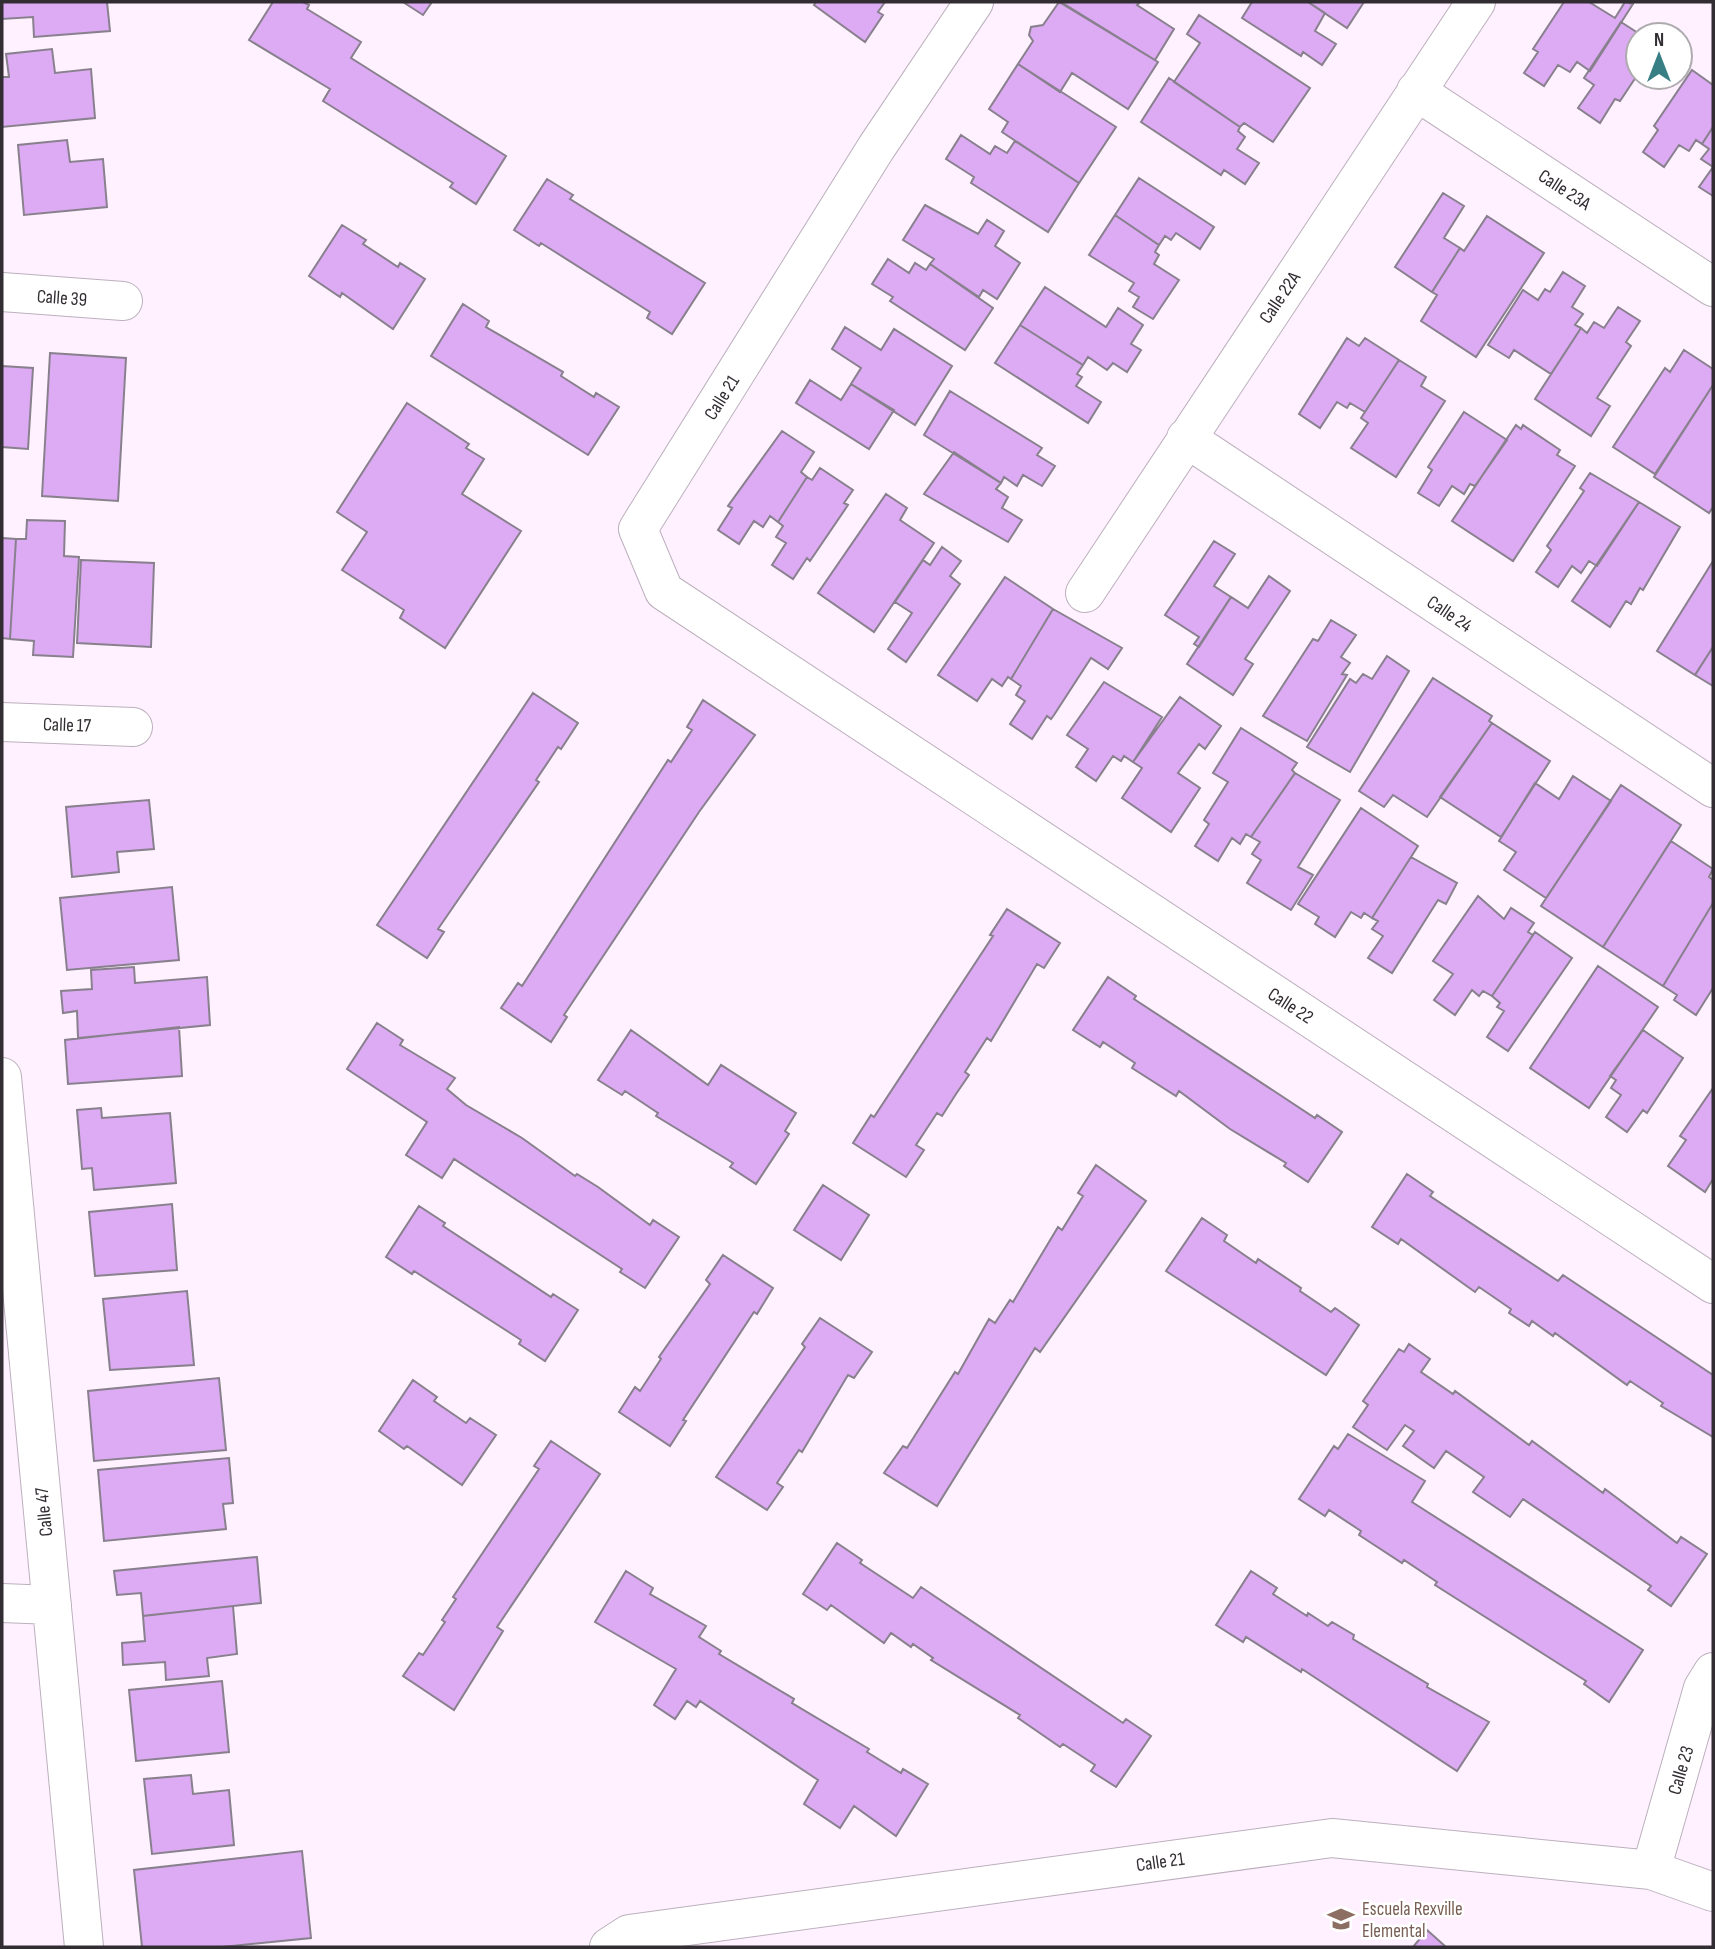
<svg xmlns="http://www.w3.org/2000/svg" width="1715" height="1949" font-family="'Sofia Sans Condensed',sans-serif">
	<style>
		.building { fill: #dcabf3; stroke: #89808e; stroke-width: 2 }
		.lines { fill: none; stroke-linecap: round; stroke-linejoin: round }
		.minor-casing { stroke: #bcb0bd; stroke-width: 40 }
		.minor { stroke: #fff; stroke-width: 38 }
		.labels { text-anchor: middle; stroke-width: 5; stroke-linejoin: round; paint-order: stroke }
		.street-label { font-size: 19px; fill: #322d32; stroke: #fff }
		.education-label { font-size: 19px; fill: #785e54; stroke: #fff; text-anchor: start }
	</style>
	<rect width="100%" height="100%" fill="#fff1ff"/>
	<path class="building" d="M2,2H107L110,31L34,37L33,17L2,19Z
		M273,2H303L309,5L307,9L361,42L351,58L506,156L476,204L450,187L453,183L323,101L330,89L249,40Z
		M403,2H432L423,15Z
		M816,2H885L878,12L883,15L865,42L814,5Z
		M1059,2L1158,62L1128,109L1072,73L1060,92L1018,64L1033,41L1029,35L1031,27L1043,25Z
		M1061,2H1140L1137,5L1174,29L1155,60Z
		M1252,2H1308L1325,13L1315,31L1336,44L1322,65L1303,52L1301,56L1242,18Z
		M1308,2H1364L1347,28Z
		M1564,2H1589L1615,18L1625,2L1633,4L1590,71L1577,62L1570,72L1558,65L1544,86L1524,73L1538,52L1533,49Z
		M1199,15L1310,88L1273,142L1244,123L1240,127L1174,82L1200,43L1187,34Z
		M1621,22L1641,35H1638V74L1620,101L1615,99L1600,123L1578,108L1594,85L1584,78Z
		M52,49L55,73L91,69L95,118L2,127V77H9L6,54Z
		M1018,64L1116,127L1079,183L1002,132L1008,122L989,109Z
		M1692,70L1713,85V127L1702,144L1696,140L1689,151L1679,145L1664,167L1643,152L1658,130L1654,126Z
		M1169,78L1240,127L1238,131L1245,137L1237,149L1259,163L1245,184L1224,170L1221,175L1141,122Z
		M1713,127V196L1699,187L1713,167L1701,159L1709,149L1702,144Z
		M961,135L990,154L995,146L1007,153L1015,141L1079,183L1048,232L971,183L974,177L946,159Z
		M67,140L70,162L103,159L107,207L24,215L18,145Z
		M1139,178L1214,227L1200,249L1176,233L1171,240L1165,236L1159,245L1115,215Z
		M547,179L573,195L570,199L705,283L672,334L647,318L650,312L541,243L539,246L514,230Z
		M1443,193L1464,206L1444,238L1460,248L1432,292L1395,267Z
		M925,205L978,234L987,220L1004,231L995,246L1020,263L997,299L983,290L979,297L930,264L934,259L903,240Z
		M1115,215L1159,245L1155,252L1159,255L1154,264L1179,280L1153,319L1133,307L1139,297L1129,291L1134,283L1089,255Z
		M1487,216L1544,253L1476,357L1421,321L1437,295L1432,292L1460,248L1464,251Z
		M342,225L366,240L363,244L398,267L400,263L425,279L393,329L342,293L340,297L309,276Z
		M888,259L909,273L915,263L926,270L930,264L993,308L965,350L890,301L893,297L872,284Z
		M1563,272L1585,286L1572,307L1583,314L1575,325L1581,328L1551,374L1514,350L1509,358L1488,345L1523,290L1538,300L1545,289L1550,292Z
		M1045,287L1106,327L1118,308L1143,325L1131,344L1141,350L1127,372L1113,363L1107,370L1088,357L1083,365L1020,325Z
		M463,304L489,321L486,327L563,372L561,376L594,397L596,393L619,407L588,455L431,356Z
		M1618,307L1640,321L1626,342L1631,346L1597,398L1610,406L1591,436L1535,399L1581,328L1587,333L1594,322L1604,328Z
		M1020,325L1083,365L1077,374L1082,377L1076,386L1101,402L1088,423L995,363Z
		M845,327L881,350L894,329L952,366L915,425L851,384L861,368L832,349Z
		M1347,338L1359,346L1365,338L1399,360L1365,412L1350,403L1347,408L1337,402L1320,428L1299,414Z
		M1684,350L1713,369V385L1655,474L1613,447L1665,368L1670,372Z
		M50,353L126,358L118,501L42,496Z
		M1399,360L1426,377L1421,386L1445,401L1396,477L1351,448L1368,423L1361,418Z
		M2,366L33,368L28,449L2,447Z
		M810,380L841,400L851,384L894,410L869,449L796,403Z
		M1713,385V507L1709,513L1654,477Z
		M950,391L1042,448L1037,455L1055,466L1042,486L1023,475L1017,486L1004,477L1001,483L924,435Z
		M407,403L469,444L466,448L484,459L462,494L521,531L445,648L400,618L404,610L342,570L367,532L337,512Z
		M1464,412L1507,440L1475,486L1470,484L1464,494L1452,486L1439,506L1418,493L1432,470L1428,467Z
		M1516,425L1521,429L1523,425L1560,450L1557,455L1575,466L1513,561L1452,521Z
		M782,431L814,452L801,472L807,477L778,522L770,516L763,527L754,521L739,544L718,530L732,508L728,506Z
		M954,452L1001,483L996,489L1008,497L1002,508L1022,520L1008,542L924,494Z
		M820,468L853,490L844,503L848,505L810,561L807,558L793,579L772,565L786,543L776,537L783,526L778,522L807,477L812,480Z
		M1590,473L1639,502L1597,566L1589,561L1581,573L1572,566L1558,587L1536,572L1551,550L1547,546L1584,491L1580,488Z
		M886,494L907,508L900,520L934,543L874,632L818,593Z
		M1639,502L1680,527L1643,590L1640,588L1631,604L1626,601L1610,627L1572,601Z
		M27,520L65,521L64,556L79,557L73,657L33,655L34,641L10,639L16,539H26Z
		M2,538L16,539L10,639L2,638Z
		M1214,541L1235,554L1214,586L1231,597L1199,647L1194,644L1199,637L1165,615Z
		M942,547L961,561L950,576L960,584L906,662L888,649L912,613L895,602L923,560L930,565Z
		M81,560L154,563L151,647L77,643Z
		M1713,561V647L1695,675L1657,651Z
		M1269,576L1290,591L1245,659L1253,664L1233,695L1187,664L1231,597L1248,608Z
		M1005,577L1053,609L1011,679L1008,677L1002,686L992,679L977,701L938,675Z
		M1053,609L1122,648L1108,669L1091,658L1054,715L1051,719L1047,716L1032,739L1010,724L1025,701L1016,695L1021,686L1011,679Z
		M1331,620L1356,635L1341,657L1350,663L1342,674L1347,675L1307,741L1263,716L1313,639L1318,641Z
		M1713,647V686L1695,675Z
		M1387,656L1409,671L1350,772L1307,747L1350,679L1356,683L1363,674L1372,679Z
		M1433,678L1492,716L1489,721L1492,723L1427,817L1393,795L1384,807L1359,791Z
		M1104,682L1162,717L1133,762L1124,756L1121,761L1113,756L1096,781L1076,767L1088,749L1067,735Z
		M533,693L578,723L561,749L558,747L536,780L539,782L438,929L444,932L427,958L377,925Z
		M1180,697L1221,726L1205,749L1199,744L1178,773L1200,788L1171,832L1122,798L1142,768L1133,762Z
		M703,700L755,735L699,812L564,1015L567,1017L551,1042L501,1008L518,983L522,986L668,760L671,762L692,730L687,727Z
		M1492,723L1550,761L1501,837L1440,797Z
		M1241,728L1297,763L1292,770L1295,773L1251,837L1246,834L1240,844L1232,838L1218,861L1195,846L1209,824L1204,820L1228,782L1213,773Z
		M1295,773L1340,800L1298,867L1313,875L1291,910L1247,883L1261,860L1252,854L1260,842L1251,837Z
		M1573,776L1611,801L1546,898L1504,870L1516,852L1499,841L1535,783L1559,799Z
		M1621,785L1681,825L1603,947L1541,906Z
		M149,800L154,849L117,852L119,872L72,877L66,807Z
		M1361,808L1418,846L1372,918L1364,913L1361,918L1351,912L1335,937L1315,924L1319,917L1298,904Z
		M1671,841L1713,869L1709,877L1713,880V903L1663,986L1603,947Z
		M1411,857L1457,883L1446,904L1438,900L1392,973L1368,958L1383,936L1372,929L1378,921L1372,918Z
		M172,887L179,960L67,970L60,898Z
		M1478,896L1504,919L1511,908L1534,923L1528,932L1533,935L1492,996L1483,991L1479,996L1472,990L1455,1015L1434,1000L1453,974L1433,961Z
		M1713,903V988L1696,1015L1674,1000L1677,995L1663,986Z
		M1007,909L1060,943L1044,968L1037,964L991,1041L987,1038L965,1072L969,1075L956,1094L942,1116L937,1113L916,1145L924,1150L906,1177L853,1143L871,1115L874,1117L993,936L990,935Z
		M1535,932L1572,958L1508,1051L1487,1037L1504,1011L1497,1007L1500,1003L1492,996Z
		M1598,966L1658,1007L1589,1108L1530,1068Z
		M134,967L135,983L207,977L210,1025L78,1038L77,1011L63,1013L61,991L92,989L91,970Z
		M1108,977L1136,996L1134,999L1315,1118L1317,1115L1342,1132L1308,1182L1284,1166L1286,1163L1230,1129L1179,1091L1176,1096L1132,1068L1135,1063L1103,1042L1100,1047L1073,1030Z
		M377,1023L403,1040L400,1045L455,1078L447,1089L466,1105L522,1138L575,1176L577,1174L598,1187L650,1225L653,1220L679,1237L645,1288L620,1272L622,1269L454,1159L442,1178L406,1155L427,1122L347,1069Z
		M179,1027L182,1076L68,1084L65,1040Z
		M631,1030L708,1085L721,1065L796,1113L785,1131L789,1134L756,1184L730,1167L733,1163L656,1116L658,1113L625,1091L622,1095L598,1080Z
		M1643,1030L1683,1058L1647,1113L1643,1110L1627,1132L1606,1117L1621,1095L1611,1088L1616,1080L1610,1076Z
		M1713,1088V1179L1705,1192L1668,1166L1686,1140L1680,1136Z
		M101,1108L102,1118L170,1113L176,1183L94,1190L92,1168L82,1169L77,1110Z
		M1096,1165L1146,1201L1040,1352L1035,1348L937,1506L884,1473L903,1446L907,1448L955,1372L958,1374L989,1319L995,1323L1010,1300L1013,1302L1058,1227L1062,1230L1083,1196L1078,1193Z
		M1407,1174L1433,1192L1430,1196L1558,1281L1563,1275L1713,1375V1437L1661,1406L1663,1403L1630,1381L1627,1385L1555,1333L1553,1336L1532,1321L1529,1326L1509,1313L1511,1309L1479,1287L1475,1292L1401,1239L1398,1244L1372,1227Z
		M823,1185L869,1215L841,1260L794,1230Z
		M172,1204L177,1270L95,1276L89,1212Z
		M419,1206L445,1223L443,1226L551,1297L553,1294L578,1310L545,1361L519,1344L521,1340L414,1271L412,1274L386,1257Z
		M1202,1218L1227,1235L1224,1241L1256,1263L1258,1259L1301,1288L1300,1291L1331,1312L1335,1308L1359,1325L1326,1375L1166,1271Z
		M723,1255L773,1288L757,1314L754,1312L683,1420L686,1421L670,1446L619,1412L635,1387L640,1391L661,1359L659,1357L710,1284L706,1280Z
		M187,1291L194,1365L110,1370L103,1299Z
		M820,1318L872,1352L854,1378L848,1375L802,1452L799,1450L777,1483L783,1487L767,1510L716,1477L805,1347L802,1344Z
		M1409,1344L1430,1359L1421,1372L1453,1394L1455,1391L1529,1445L1532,1441L1603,1493L1605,1489L1677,1543L1681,1537L1707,1554L1671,1606L1648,1590L1651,1586L1523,1499L1510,1517L1473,1492L1484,1477L1446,1451L1434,1468L1403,1446L1414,1431L1405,1425L1387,1450L1353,1427L1368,1405L1363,1401L1399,1349L1404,1352Z
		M219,1378L226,1450L94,1461L88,1391Z
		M413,1380L437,1397L434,1401L466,1423L470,1418L496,1435L462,1485L407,1446L404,1449L379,1431Z
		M1348,1434L1425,1481L1412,1502L1643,1650L1609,1702L1584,1684L1586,1681L1435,1585L1437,1582L1404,1560L1402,1563L1359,1535L1361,1531L1329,1510L1325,1516L1299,1499L1334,1446L1338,1449Z
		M551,1441L600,1474L497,1627L503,1631L454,1710L403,1676L419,1653L423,1655L445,1622L442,1620L456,1599L453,1597L539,1469L534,1466Z
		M229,1458L233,1503L223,1504L226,1529L104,1541L98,1470Z
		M837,1543L862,1560L860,1563L913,1598L921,1587L1123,1723L1126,1719L1151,1736L1116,1787L1091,1771L1095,1765L1063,1744L1060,1747L1018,1718L1020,1715L931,1660L933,1658L913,1644L911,1647L891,1633L884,1643L831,1605L827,1610L803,1594Z
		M257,1557L261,1603L143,1616L141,1593L117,1595L114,1571Z
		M626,1571L653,1588L650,1594L706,1626L699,1637L721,1651L719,1654L794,1699L792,1703L869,1749L867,1752L901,1773L903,1769L928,1784L896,1836L854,1806L840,1828L804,1804L818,1780L700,1701L696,1707L687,1701L675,1719L654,1705L676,1669L595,1622Z
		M1251,1571L1277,1588L1273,1594L1307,1616L1308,1613L1328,1626L1332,1622L1354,1635L1353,1639L1428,1684L1427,1687L1489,1722L1457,1771L1302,1669L1301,1672L1246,1637L1243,1642L1216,1625Z
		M233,1606L237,1654L207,1658L209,1676L166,1680L165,1662L123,1665L122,1643L145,1641L143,1616Z
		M222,1681L229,1752L136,1761L129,1690Z
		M191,1775L193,1794L229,1790L234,1845L152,1854L144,1779Z
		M302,1851L311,1938L222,1947H142L134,1870Z
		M1427,1930L1446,1947H1413Z"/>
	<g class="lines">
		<g class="minor-casing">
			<path id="minor" d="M974,2L876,148L638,529L664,591L1713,1284
				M1416,91L1713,287
				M2,292L123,301
				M1186,438L1713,788
				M1085,593L1476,2
				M2,722L133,727
				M2,1077L84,1947
				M2,1603L52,1605
				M1651,1870L1703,1688L1713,1672
				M609,1947L629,1934L1332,1838L1651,1870L1713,1892"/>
		</g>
		<use href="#minor" class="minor"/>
	</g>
	<defs>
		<g id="school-bare" transform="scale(2.1)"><path d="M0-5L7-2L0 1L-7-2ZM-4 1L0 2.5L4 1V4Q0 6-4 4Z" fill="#8d6e63" stroke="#fff" stroke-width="2.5" paint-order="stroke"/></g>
	</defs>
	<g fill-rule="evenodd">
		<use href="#school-bare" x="1341" y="1919"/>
	</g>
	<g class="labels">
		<g class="street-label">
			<text transform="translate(1565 189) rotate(33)" y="7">Calle 23A</text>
			<text transform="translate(62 297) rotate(4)" y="7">Calle 39</text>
			<text transform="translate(1279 297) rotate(-56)" y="7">Calle 22A</text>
			<text transform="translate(721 397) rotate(-58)" y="7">Calle 21</text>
			<text transform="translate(1450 613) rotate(34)" y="7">Calle 24</text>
			<text transform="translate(67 724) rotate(2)" y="7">Calle 17</text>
			<text transform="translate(1291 1005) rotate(33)" y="7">Calle 22</text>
			<text transform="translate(43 1512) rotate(-96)" y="7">Calle 47</text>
			<text transform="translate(1680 1770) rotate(-74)" y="7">Calle 23</text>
			<text transform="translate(1160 1861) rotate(-8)" y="7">Calle 21</text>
		</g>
		<g class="education-label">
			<text x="1362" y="1915">Escuela Rexville<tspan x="1362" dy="22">Elemental</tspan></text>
		</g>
	</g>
	<rect width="1715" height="1949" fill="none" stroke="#322d32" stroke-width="7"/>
	<g transform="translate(1659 56)"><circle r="33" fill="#ffffff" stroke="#adabad" stroke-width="2"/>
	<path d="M0-5L12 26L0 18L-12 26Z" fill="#377f85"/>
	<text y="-10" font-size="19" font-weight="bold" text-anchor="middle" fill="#322d32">N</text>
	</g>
</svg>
